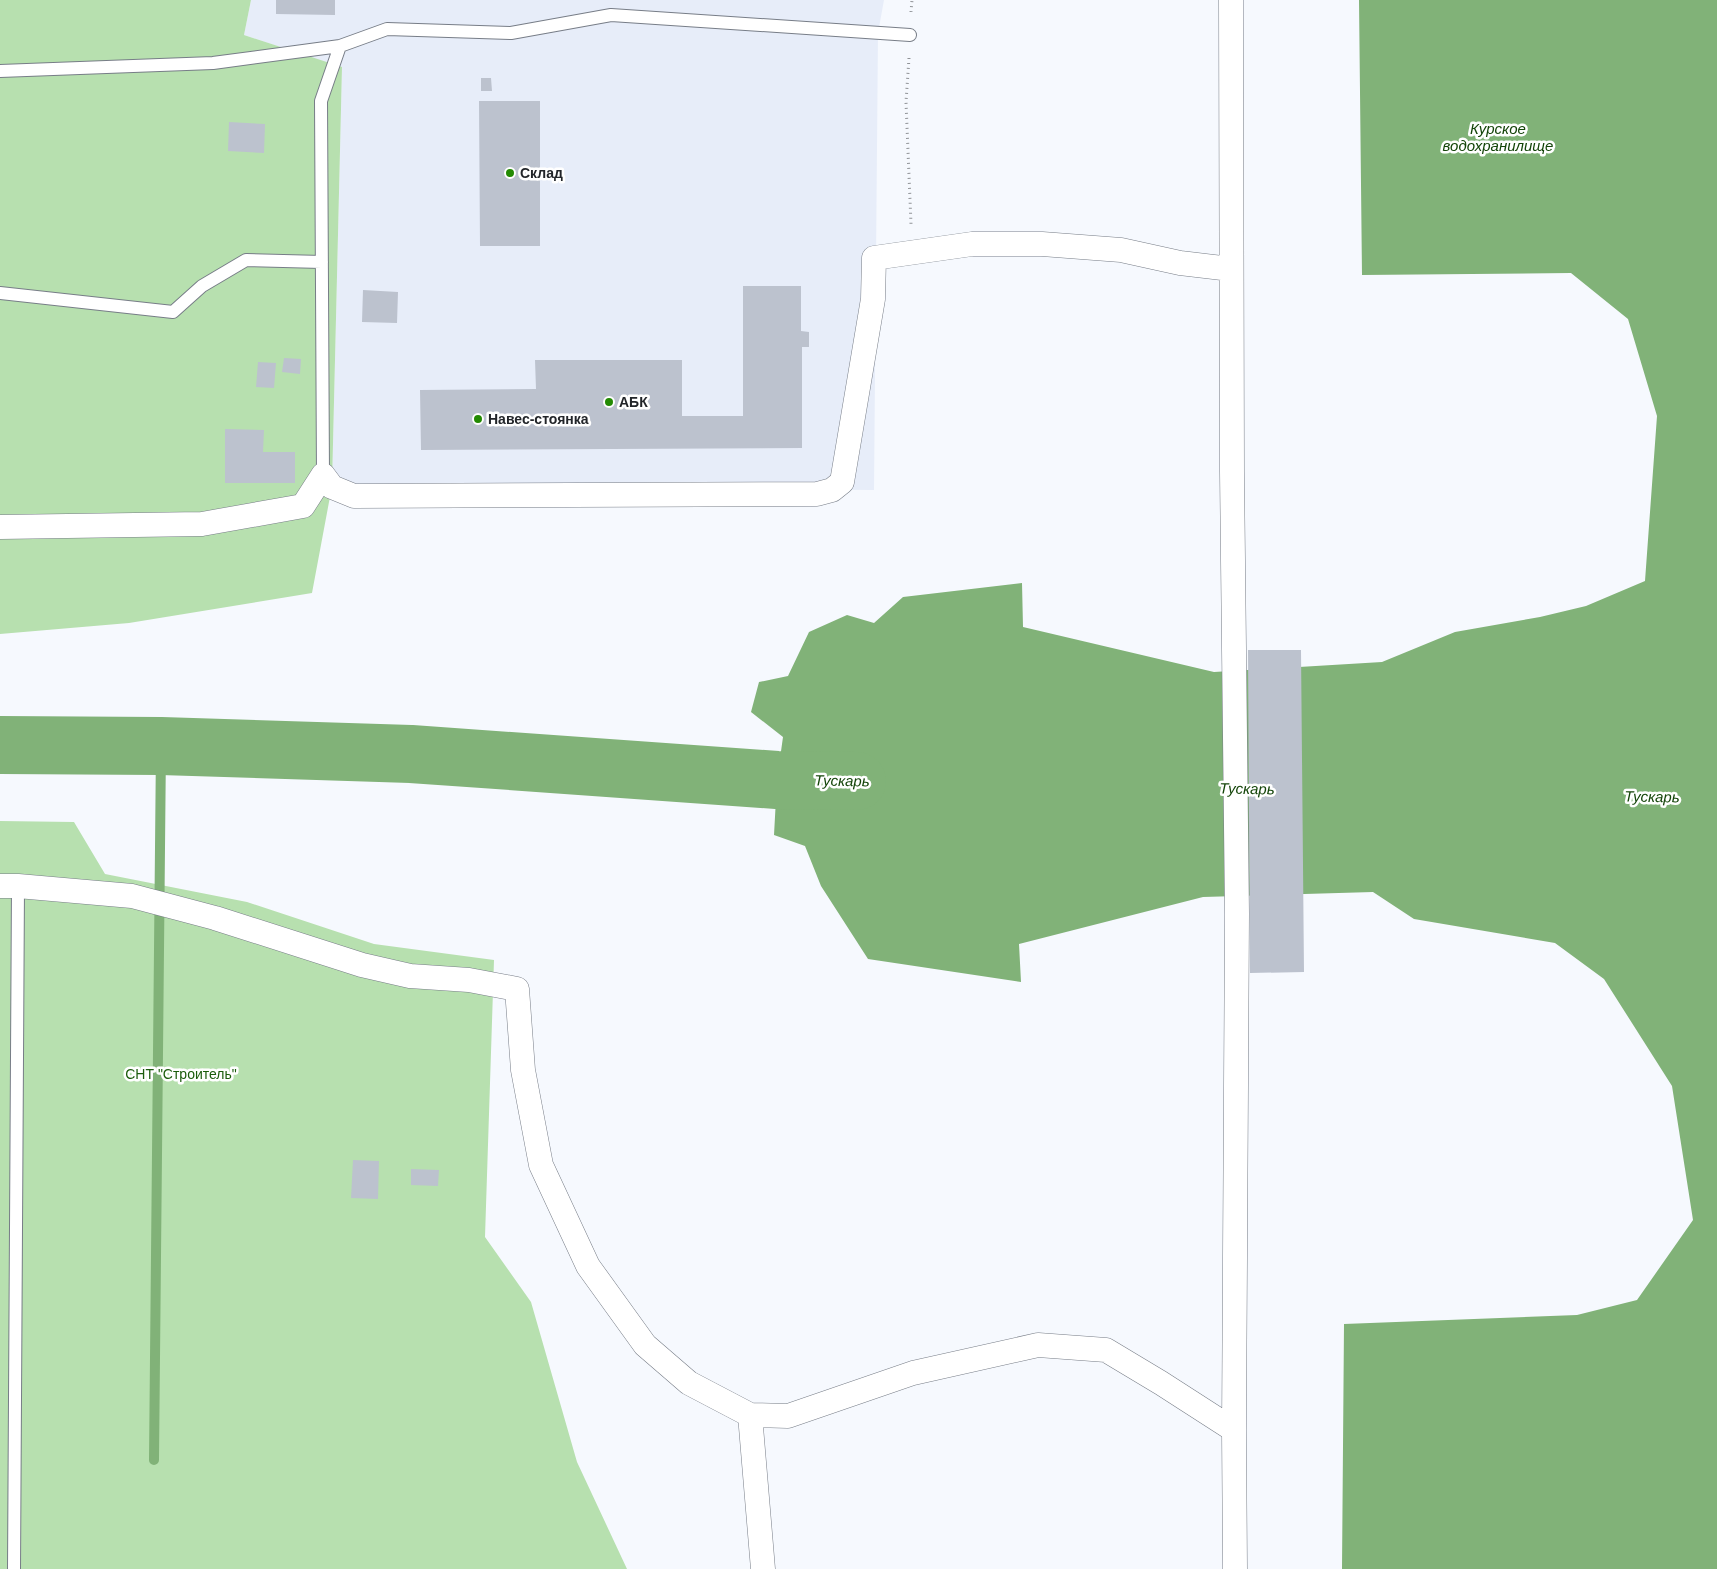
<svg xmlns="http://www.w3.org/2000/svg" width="1717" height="1569" font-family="Arial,sans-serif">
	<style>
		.built { fill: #e7edf9 }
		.green { fill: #b7e0af }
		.water { fill: #81b278 }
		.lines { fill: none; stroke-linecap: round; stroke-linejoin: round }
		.stream { stroke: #81b278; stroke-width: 10 }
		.river { stroke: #81b278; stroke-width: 58 }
		.building { fill: #bcc2ce }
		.lane-casing { stroke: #777d87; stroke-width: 14 }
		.street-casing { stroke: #777d87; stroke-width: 25 }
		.path { stroke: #909397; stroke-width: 3; stroke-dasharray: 1 4; stroke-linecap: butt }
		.lane { stroke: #fff; stroke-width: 12 }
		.street { stroke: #fff; stroke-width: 24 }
		.poi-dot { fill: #238a03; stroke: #fff; stroke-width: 2 }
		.labels { text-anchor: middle; stroke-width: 5; stroke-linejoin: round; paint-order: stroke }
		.poi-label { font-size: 14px; font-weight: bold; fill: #222529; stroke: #fff; text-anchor: start }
		.park-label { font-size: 14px; fill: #1b5c0c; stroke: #fff }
		.water-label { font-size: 15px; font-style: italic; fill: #134408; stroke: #fff }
	</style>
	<rect width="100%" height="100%" fill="#f6f9fe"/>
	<path class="built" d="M251,0H884L878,33L874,490L332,486L342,68L244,35Z"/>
	<path class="green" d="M0,0H251L244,35L342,67L332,486L312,593L129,623L0,634Z
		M0,821L74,822L105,874L247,902L374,944L494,960L485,1237L531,1302L577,1462L627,1569H0Z"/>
	<path class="water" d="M1359,0H1717V1569H1342L1344,1324L1577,1315L1637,1300L1693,1220L1672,1086L1604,979L1555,943L1414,919L1373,892L1203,897L1019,944L1021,982L868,959L821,886L805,846L774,835L777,780L783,737L751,712L759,682L788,676L809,632L847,615L874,623L903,597L1022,583L1023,627L1214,672L1382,662L1455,632L1540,617L1586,606L1645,581L1657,416L1628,319L1571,273L1362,275Z"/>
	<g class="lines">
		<path class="stream" d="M154,1460L161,746"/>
		<path class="river" d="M0,745L161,746L411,754L777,780L857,781"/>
	</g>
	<path class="building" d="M276,0H335V15L276,14Z
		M481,78H491L492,91H481Z
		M479,101H540V246H480Z
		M229,122L265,124L264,153L228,151Z
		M743,286H801V331L809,332V347H802V448L421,450L420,390L536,389L535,360H682V416H743Z
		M363,290L398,292L397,323L362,322Z
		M284,358L301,359L300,374L282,372Z
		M258,362L276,363L274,388L256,387Z
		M225,429L264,430L263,452H295V483H225Z
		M1248,650H1301L1304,972L1250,973Z
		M353,1160L379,1161L378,1199L351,1198Z
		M411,1169L439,1170L438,1186L411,1185Z"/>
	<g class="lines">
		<g class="lane-casing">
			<path id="lane" d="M0,71L213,63L340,46
				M0,293L173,312L202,286L246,260L322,262
				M323,475L321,101L340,46L387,29L511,33L611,15L910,35
				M14,1569L18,886"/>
		</g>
		<g class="street-casing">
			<path id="street" d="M1231,0L1232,472L1237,914L1234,1430L1235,1569
				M0,527L202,524L303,506L323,475L332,487L354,496L817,494L832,490L842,482L873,299L874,258L972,244H1042L1121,250L1180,263L1231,269
				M0,886H18L132,896L215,918L362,965L410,976L469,980L517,989L523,1070L541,1165L588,1266L645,1345L689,1383L750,1415L788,1416L913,1373L1038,1345L1106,1350L1161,1383L1234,1430
				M750,1415L763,1569"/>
		</g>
		<path class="path" d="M911,12L912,0
			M909,58L906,102L911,224"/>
		<use href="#lane" class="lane"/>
		<use href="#street" class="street"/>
	</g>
	<g class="poi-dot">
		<circle cx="510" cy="173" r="5"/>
		<circle cx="609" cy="402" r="5"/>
		<circle cx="478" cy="419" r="5"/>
	</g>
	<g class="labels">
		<g class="poi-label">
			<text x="520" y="178">Склад</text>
			<text x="619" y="407">АБК</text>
			<text x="488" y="424">Навес-стоянка</text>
		</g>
		<g class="park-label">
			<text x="181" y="1079">СНТ "Строитель"</text>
		</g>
		<g class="water-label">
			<text x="1498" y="134">Курское<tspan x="1498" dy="17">водохранилище</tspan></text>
			<text transform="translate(842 781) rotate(1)" y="5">Тускарь</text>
			<text transform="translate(1247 789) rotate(1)" y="5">Тускарь</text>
			<text transform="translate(1652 797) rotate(1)" y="5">Тускарь</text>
		</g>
	</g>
</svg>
